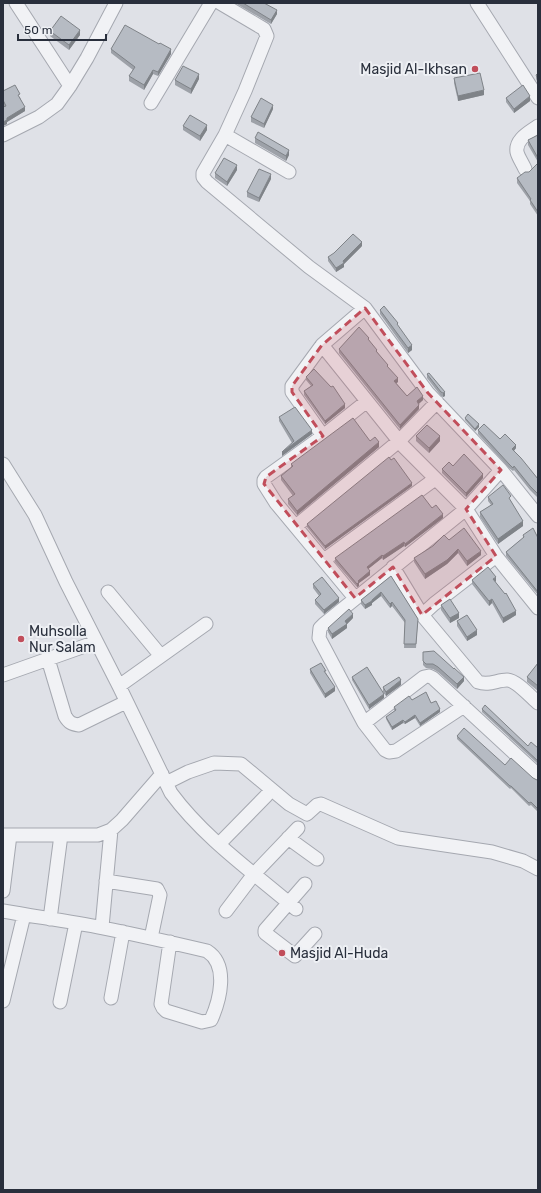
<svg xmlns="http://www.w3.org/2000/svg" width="541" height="1193" font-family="Rubik,sans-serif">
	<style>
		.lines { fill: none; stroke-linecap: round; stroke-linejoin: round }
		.minor-casing { stroke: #a5a8b0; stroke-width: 15 }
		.minor { stroke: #f1f2f5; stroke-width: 13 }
		.wall { fill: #9da1a8 }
		.shaded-wall { fill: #7f8388 }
		.building { fill: #b6bbc3; stroke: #7f8388 }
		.marked { fill: #c14e5b; fill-opacity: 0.2; stroke: #c14e5b; stroke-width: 3; stroke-dasharray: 8 5; stroke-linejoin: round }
		.poi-dot { fill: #c14e5b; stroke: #eef0f4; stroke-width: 1.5 }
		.labels { text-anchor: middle; stroke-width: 4; stroke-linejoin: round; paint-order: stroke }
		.poi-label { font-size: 14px; fill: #292f3c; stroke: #eef0f4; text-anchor: start }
	</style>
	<rect width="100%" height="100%" fill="#dfe1e7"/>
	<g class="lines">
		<g class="minor-casing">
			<path id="minor" d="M16,3L70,86
				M220,3L264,29L267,36L245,91L225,135L203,173V177L207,182L309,267L365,308
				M477,3L538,98
				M151,103L211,3
				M3,135L39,117L57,104L70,86L87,58L116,3
				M225,135L289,172
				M525,169C523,164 518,157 517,152C515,139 530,132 538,126
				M322,345L292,386V392L323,436L266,477L264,480V484L276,503L355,598
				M323,436L367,401
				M3,464L35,515L66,582L119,686L171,793C205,839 253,872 296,909
				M501,470L466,509L324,624L320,628L319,638L364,723L424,677L429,676L433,678L538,775
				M538,516L501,470L428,393L365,308L322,345L403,446L466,509L496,556L538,608
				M296,526L399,441L437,402
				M496,556L434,604L422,615L478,682C489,686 497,680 507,680C516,680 531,697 538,703
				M324,560L435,479
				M393,567L422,615
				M108,592L161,656
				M48,659L65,716C69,723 72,724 79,725L126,702
				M3,675L96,642
				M119,686L206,624
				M364,723L385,750L389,752L396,751L464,706
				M166,783L188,772L214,763L241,764L271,789
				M3,835H98L111,830L122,820L162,774
				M288,838L317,859
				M219,844L266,796L271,789L289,804L307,814L317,805L321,804L398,838L492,852L523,861L538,869
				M106,881L157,889L160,895L151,938
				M305,884L265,930V933L295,956L315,934
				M3,891L10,835
				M3,911C36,917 70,921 103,928C138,935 173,943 207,951C229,965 220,1000 211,1020L202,1022L166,1011L163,1008L161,1004L170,942
				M226,911L254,874L298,828
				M50,919L61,835
				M102,927L111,830
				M111,998L123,932
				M3,1001L24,915
				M60,1002L76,923"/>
		</g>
		<use href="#minor" class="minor"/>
	</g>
	<path class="wall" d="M235,3H264L277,14L271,24Z
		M50,31L80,35L69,50L50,36Z
		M111,49L171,54L158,76L153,74L144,90L129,81V76L133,70L111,53Z
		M536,75L538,76V83L536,79Z
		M454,78L484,95L458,101L454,83Z
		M199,79L191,94L175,85V80Z
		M3,91L20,97L25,111L7,122V124L3,126V107H4L3,104Z
		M506,98L530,101L514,113L506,102Z
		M273,109L264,128L251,122V117Z
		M183,126L207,130L200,141L183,130Z
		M538,135V162L528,145V140Z
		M255,138L289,155L286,161L255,143Z
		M538,163V216L530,204V201L517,183V178L529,172Z
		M237,170L227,186L215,178V173Z
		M271,179L259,202L247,197V192Z
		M362,246L344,264V267L336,272L328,261V257Z
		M380,310L398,326L412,350L408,353L380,314Z
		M369,340L398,382L396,383L407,396L423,400L419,404V409L400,429L339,353V349Z
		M427,374L445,396L443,397L441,396L427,378Z
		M306,377L345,408L325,424L304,395V391L311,386L306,380Z
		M279,417L312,434L282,456L292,443L279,421Z
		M465,418L479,427L475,431L465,420Z
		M478,430L500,439L516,448L514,451L538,479V498L530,490L514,470L513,471L509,468L478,434Z
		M416,436L440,441L429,453L416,441Z
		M370,441L379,447L297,515L288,504V499L293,496L281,480V476L291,468V464Z
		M453,466L483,478L466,497L442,473V469Z
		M412,486L325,549L307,527V524Z
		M488,497L511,501L523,526L498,544L480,517V512L491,505L488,501Z
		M432,508L443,518L405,547L404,546L383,560L382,558L368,569L370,575L359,583V586L357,587L335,562V558Z
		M523,535L538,538V595L506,556V552L523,538Z
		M449,540L481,555L467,566L458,553L447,564L425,579L414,562V558Z
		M391,576L418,619L416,648H404L405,623L392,606L390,608L381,596L372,603V605L365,609L361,604V600Z
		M472,580L496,581L495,582L516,615L503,623L492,603L489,606L472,584Z
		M313,584L339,602L324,614L315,604V600L319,596L313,588Z
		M441,605L459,618L450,623L441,610Z
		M353,618L347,624V628L332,639L328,632V628Z
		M457,621L477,635L467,641L457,626Z
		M423,652L464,681L457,689L438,672L433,669L426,668L423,665Z
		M538,663V691L527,682V677Z
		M310,669L326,673L335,691L325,698L310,673Z
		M352,677L384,698L369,709L352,680Z
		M401,685L386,696L383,692V687Z
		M412,700L431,703L440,712L420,726L415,718L405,724L403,723L392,730L386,719V717L395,711L394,710V707Z
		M482,709L528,746L538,748V764L482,712Z
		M457,736L505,765L537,780H538V812L531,805L529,806L511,788L510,789L457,739Z"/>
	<path class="shaded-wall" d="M277,10V14L271,24V20Z
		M80,30V35L69,50V45Z
		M171,49V54L158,76V72Z
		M153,70V74L144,90V85Z
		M199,74V79L191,94V89Z
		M484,90V95L458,101V96Z
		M530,96V101L514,113V109Z
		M273,105V109L264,128V124Z
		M25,107V111L7,122V124L3,126V122L7,118Z
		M207,125V130L200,141V136Z
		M289,150V155L286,161V156Z
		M237,165V170L227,186V182Z
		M271,174V179L259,202V198Z
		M362,242V246L344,264V267L336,272V268Z
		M412,345V350L408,353V348Z
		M398,378V382L394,385V381Z
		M445,392V396L443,397V393Z
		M423,396V400L417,405V401Z
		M345,404V408L325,424V421Z
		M419,405V409L400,429V425Z
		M479,424V427L475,431V429Z
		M312,430V434L282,456V452Z
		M440,436V441L429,453V448Z
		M379,442V447L297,515V511Z
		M516,445V448L512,453V449Z
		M483,474V478L466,497V493Z
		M412,483V486L325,549V546Z
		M443,514V518L405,547V544Z
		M523,521V526L498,544V539Z
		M404,542V546L383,560V556Z
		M458,549V553L447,564L425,579V574Z
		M481,551V555L467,566V561Z
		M382,555V558L367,570V567Z
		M370,571V575L359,583V586L357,587V584L358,581Z
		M496,577V581L493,584V579Z
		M381,592V596L372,603V605L365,609V605Z
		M339,598V602L324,614V610Z
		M492,599V603L489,606V601Z
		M392,602V606L390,608V604Z
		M516,611V615L503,623V618Z
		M459,613V618L450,623V618Z
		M353,614V618L347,624V628L332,639V634L345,621Z
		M477,630V635L467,641V637Z
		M464,677V681L457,689V684Z
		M401,680V685L386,696V692Z
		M335,687V691L325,698V694Z
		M384,694V698L369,709V705Z
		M440,709V712L420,726V723Z
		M415,715V718L405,724V722Z
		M403,720V723L392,730V727Z"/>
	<path class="building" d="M243,3H264L277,10L271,20Z
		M61,16L80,30L69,45L50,31Z
		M125,25L159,44L160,43L171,49L158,72L153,70L144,85L129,76L135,67L111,49Z
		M183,66L199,74L191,89L175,80Z
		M480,73L484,90L458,96L454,78Z
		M537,74L538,76V79L536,75Z
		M15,85L20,94L18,95L25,107L7,118V120L3,122V107L6,106L3,100V91Z
		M523,85L530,96L514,109L506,98Z
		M261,98L273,105L264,124L251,117Z
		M190,115L207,125L200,136L183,126Z
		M258,132L289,150L286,156L255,138Z
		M538,135V158L528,140Z
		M224,158L237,165L227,182L215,173Z
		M538,163V212L530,200L531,199L517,178L525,172H529Z
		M259,169L271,174L259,198L247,192Z
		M353,234L362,242L343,261L344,263L336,268L328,257L334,253Z
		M384,306L398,323L397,324L412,345L408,348L380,310Z
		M359,327L369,338L368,339L377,350L376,351L388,365L387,366L398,378L394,381L407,396L417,387L423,396L417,401L419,405L400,425L339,349Z
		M314,369L331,387L333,386L345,404L325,421L304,391L313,385L306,377Z
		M429,373L445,392L443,393L441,392L427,374Z
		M295,407L312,430L282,452L294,441L279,417Z
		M468,414L479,424L475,429L465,418Z
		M353,418L370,441L375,437L379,442L297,511L288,499L295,494L281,476L293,466L291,464Z
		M484,424L500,439L505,434L516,445L512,449L521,458L538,479V480L537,481L538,482V494L530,486L514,466L513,468L509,464L478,430Z
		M427,425L440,436L429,448L416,436Z
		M464,454L483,474L466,493L442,469L449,462L453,466Z
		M389,457L391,460L394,458L412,483L325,546L307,524Z
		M503,485L511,496L509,498L523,521L498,539L480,512L493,504L488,497Z
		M422,495L432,508L436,505L443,514L405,544L404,542L383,556L382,555L367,567L370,571L358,581L359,582L357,584L335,558Z
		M464,528L481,551L467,561L458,549L447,560L425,574L414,558L433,546L444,535L449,540Z
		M533,528L538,538V592L506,552L524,537L523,535Z
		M488,567L496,577L493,579L505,594L506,593L516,611L503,618L492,599L489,601L472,580Z
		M391,576L418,619L416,644H404L405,620L392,602L390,604L381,592L372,600V601L365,605L361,600Z
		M322,577L339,598L324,610L315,600L321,594L313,584Z
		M450,599L459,613L450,618L441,605Z
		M349,609L353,614L345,621L347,624L332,634L328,628Z
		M467,615L477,630L467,637L457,621Z
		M434,651L454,669V668L464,677L457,684L438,667L433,664H426L423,661V652Z
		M321,663L326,671H324L335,687L325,694L310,669Z
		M538,663V686L527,677Z
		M367,667L384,694L369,705L352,677Z
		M399,677L401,680L386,692L383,687Z
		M426,692L431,703L436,701L440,709L420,723L415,715L405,722L403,720L392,727L386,717L396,710L394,707L409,696L412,700Z
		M485,705L528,746L531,742L538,748V761L482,709Z
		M464,728L505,765L511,758L533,778L537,780H538V809L531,802L529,803L511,786H510L457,736Z"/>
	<path class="marked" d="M365,308L428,393L501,470L466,509L496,556L422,615L393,567L355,598L264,484L266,477L323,436L292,392V386L322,345Z"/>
	<g class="poi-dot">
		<circle cx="475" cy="69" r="4"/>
		<circle cx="21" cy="639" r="4"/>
		<circle cx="282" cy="953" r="4"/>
	</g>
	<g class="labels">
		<g class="poi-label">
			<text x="467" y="74" text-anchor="end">Masjid Al-Ikhsan</text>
			<text x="29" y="636">Muhsolla<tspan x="29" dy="16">Nur Salam</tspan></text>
			<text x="290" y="958">Masjid Al-Huda</text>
		</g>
	</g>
	<rect width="541" height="1193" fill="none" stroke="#292f3c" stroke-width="8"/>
	<path d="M18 34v6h88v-6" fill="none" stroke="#292f3c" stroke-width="2"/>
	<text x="24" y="34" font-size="12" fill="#292f3c" stroke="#eef0f4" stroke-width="3" paint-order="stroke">50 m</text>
</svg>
